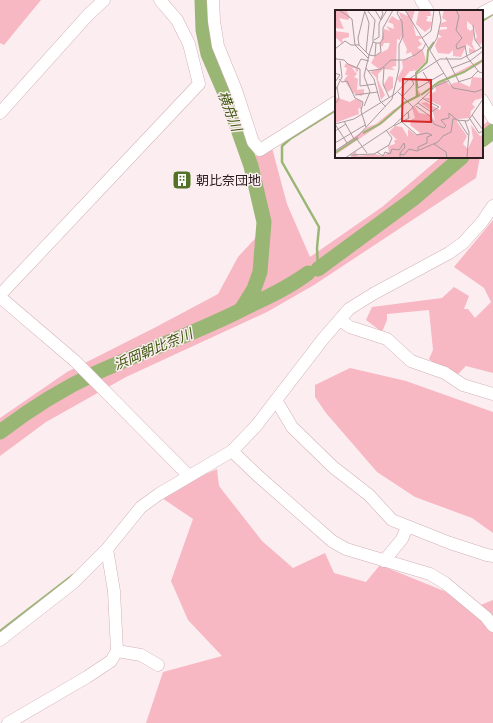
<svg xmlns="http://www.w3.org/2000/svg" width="493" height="723" font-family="'Roboto Condensed','Noto Sans JP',sans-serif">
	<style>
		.green { fill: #f7b7c3 }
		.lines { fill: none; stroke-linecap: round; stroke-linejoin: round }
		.stream { stroke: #99b674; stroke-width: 2.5 }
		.river { stroke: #99b674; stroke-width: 15 }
		.minor-casing { stroke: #d1b1b6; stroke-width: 13 }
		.minor { stroke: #fff; stroke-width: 12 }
		.labels { text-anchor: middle; stroke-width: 3; stroke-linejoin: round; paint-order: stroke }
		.poi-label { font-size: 13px; fill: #291d20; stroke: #fceef0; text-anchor: start }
		.water-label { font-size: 14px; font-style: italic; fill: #3c560e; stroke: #fceef0 }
		.inset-river { fill: none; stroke: #99b674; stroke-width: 2 }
		.inset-road { fill: none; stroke: #a89a9d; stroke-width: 1 }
		.view { fill: #d62828; fill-opacity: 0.15; stroke: #d62828; stroke-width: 2 }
		.inset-edge { fill: none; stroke: #291d20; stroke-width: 2 }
	</style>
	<rect width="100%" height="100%" fill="#fceef0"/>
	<path class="green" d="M0,0H41L4,45L0,43Z
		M493,117V141L482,148V126Z
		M272,148L287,204L310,257L382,207L441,157H480L476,178L314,285L267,312L126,377L46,422L0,456V418L67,372L156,327L218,294L238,257L261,232L253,157Z
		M493,220V373L466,366L456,376L436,365L429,359L433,350L429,310L387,314V320L382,332L366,320L372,307L442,298L454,287L469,296L464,309H468L475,318L491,302L484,288L454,267Z
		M350,368L406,381L493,412V533L472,518L415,497L377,472L326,413L315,397V385Z
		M217,469L219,486L262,541L293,568L325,553L334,573L366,582L380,565L444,591L471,609L493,600V723H146L163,672L222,656L188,620L171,581L193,519L162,498L189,481Z"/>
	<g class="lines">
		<path class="stream" d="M482,21L493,14
			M308,273L318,269L317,248L319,227L282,162V146L290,139L336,110
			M0,631L73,575"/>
		<path class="river" d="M202,0L203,30L208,54L227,98L251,166L264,222L260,272L254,289L241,310
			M482,140L493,131
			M318,269L413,199L462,157
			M0,432C30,409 62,389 96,373C144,351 193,334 239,311C263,299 287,289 308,273"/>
		<g class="minor-casing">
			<path id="minor" d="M213,0L214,21L218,46L236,90L253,142L260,150L336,102
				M421,0L428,11
				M482,13L493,7
				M482,100L493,118
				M0,113L88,15L104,0
				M0,295L199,84L189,44L177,20L160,0
				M0,297L75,361L189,476
				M340,320L350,327L387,339L411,361L445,373L463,385L493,394
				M276,400L292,427L333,467L369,495L392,520L450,543L487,555L493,556
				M232,451L257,475L332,541L346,549L430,574L445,583L486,617L493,626
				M384,561L402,539L407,527
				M0,640L73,583L107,549L141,507L159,494L232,451L256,426L323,339L349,309L373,294L449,253L463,243L482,222L493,206
				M117,651L141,655L158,665
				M8,723L87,677L111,661L117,651L114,591L107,549"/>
		</g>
		<use href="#minor" class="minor"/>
	</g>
	<defs>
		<g id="building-square" transform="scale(1)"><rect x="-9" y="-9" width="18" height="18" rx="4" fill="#547226" stroke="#fceef0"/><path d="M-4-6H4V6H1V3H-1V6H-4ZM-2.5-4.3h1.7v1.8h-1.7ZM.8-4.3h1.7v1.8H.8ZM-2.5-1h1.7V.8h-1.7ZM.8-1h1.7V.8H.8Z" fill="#fff"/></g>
	</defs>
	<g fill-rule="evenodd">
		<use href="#building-square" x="182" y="180"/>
	</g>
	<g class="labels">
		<g class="poi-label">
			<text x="196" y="185">朝比奈団地</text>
		</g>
		<g class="water-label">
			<text transform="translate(230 111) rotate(69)" y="5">横舟川</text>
			<text transform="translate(153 349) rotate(-23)" y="5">浜岡朝比奈川</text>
		</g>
	</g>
	<g transform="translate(335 10)">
		<rect width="148" height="148" fill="#fceef0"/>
		<path d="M0,0H11L15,7L13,10L4,8L9,19L0,18ZM71,0H80L77,10L81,26H85L87,28L83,30L87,34L82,38L88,40L91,51L81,61L77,59L79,61H75L65,73L62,69L68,58L67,51L78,47L76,42L71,44L72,39L66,26L65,30L62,29L61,56L56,57L60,60L48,59L43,64V70L50,85L46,90L41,67L35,62L44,59L36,53L40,46L53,39L55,33H49L47,37L45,35L49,19L55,21L51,16L59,19L58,14L53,12L57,6L63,10L66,9L64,2L73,6ZM84,0H98L95,1L96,6H90L93,7L91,11L97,12L95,18L90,22L81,14ZM109,0H148V31L145,35L140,30L142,27L139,17L132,11V18L135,21L138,19L139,24L137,34L141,42L134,43V38L139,40L132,34L126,47L118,46V40L114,44L103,43L100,36L103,28L107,27L103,24L104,20L112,19V17H105L106,13L112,11L107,8ZM0,21L14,23V27L7,29L8,34L0,27ZM148,49V52L138,58L110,70L116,76L118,73L124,72L135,77L137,67L148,68V88L140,90L137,94L140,97L136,101L135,108L123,109L122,112L132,126L128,134L133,139L138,128L136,115L145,126L148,125V148H15L20,141L23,146L41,144L47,146L54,142L53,136L60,134L59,130H62L54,122L60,116L67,117L73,127V119L81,125L85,123L75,115L77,109L80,108L77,98L80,97L84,103L96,105L100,111L98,102L86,93L91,92L105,100L106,96L89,88H95L94,85L101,81L100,76L70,94L48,113L0,145V141L33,117L41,114L58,100L80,87L82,79L86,84L105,71ZM11,53L24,58L22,63L20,58H17L22,64L19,67L23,69L22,80L29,79V84L26,86L18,83L9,70L13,65H10L12,58L9,57ZM54,66L58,67V78L53,82L48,76ZM0,87L15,92L20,89L27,91L26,99L23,98L24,104L0,113Z" fill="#f7b7c3"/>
		<path class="inset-river" d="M86,85L104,72L129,62L148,50M82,87L81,63L92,52L93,40L99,32M28,123L45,114L69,93L85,85M0,143L23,128"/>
		<path class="inset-road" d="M4,0L17,9L20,35L34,49M32,0L40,10L38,27V32L41,33L40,46L34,45L38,32M40,0L46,10L52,0M70,0L118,78L140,82L148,79M121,0L124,6L121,20L127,28L121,35L122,39L130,36L132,47L144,62L148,63M30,2L34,13L31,42M138,15L140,30L146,38M87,28L96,21L99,0M39,30L44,27V14L48,3L46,0M41,33H45L48,29V18L58,0M0,39L10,31L16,35H24M95,40L102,28L106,10L104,0M0,45L1,49L9,50L13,54L25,59V76L40,74M40,46L46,42L45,33M111,47L124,72M22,57L26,49L34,51M49,57L48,74L54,87M31,58L39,69L45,91L51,97M117,58L135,51L148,41M33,61L46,59L56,50H69L80,45L88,39L91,33M88,62L98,79M0,63L5,65L0,72M81,66L83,78L109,63M4,69L7,72L12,71L20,88L28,92L26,101L31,117M123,72L136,68L143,61M0,81L7,67L5,51M63,82L78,97M20,85L43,82M67,87L79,74L76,68M83,93L96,102L104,97L87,88M0,94L4,89L2,77M29,96L35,82L29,66L34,45L24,35L23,28L30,0M81,96L95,106L99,114L109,118L111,116L106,110L114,108V103L122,110L133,111L148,89M137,105L148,120M135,109L144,123L148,121M123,110L133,125M9,111L19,129M130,111L134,122L132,148M67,112L82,125L92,123L97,125L92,127V133L83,137V140M0,114L19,109L60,84L74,69L105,49H126L148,37M0,114L12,133M59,116L74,108L73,102M0,121L11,114M21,128L32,143M0,133L30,115M99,134L111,142L112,148M0,141L23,126L57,89L64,59V35L68,26L67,12L62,3L64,0M42,142L48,146L50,142L55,144L57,139L64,140L69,133L70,137L65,143V148M65,144L69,145L74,139L82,141L103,132L108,126L116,122L118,109H121M15,145L39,144L54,135L57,128L51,120M10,148L58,116L101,76L113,71"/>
		<path class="view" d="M68,69L96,70V112L67,111Z"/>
		<rect width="148" height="148" class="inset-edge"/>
	</g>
</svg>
